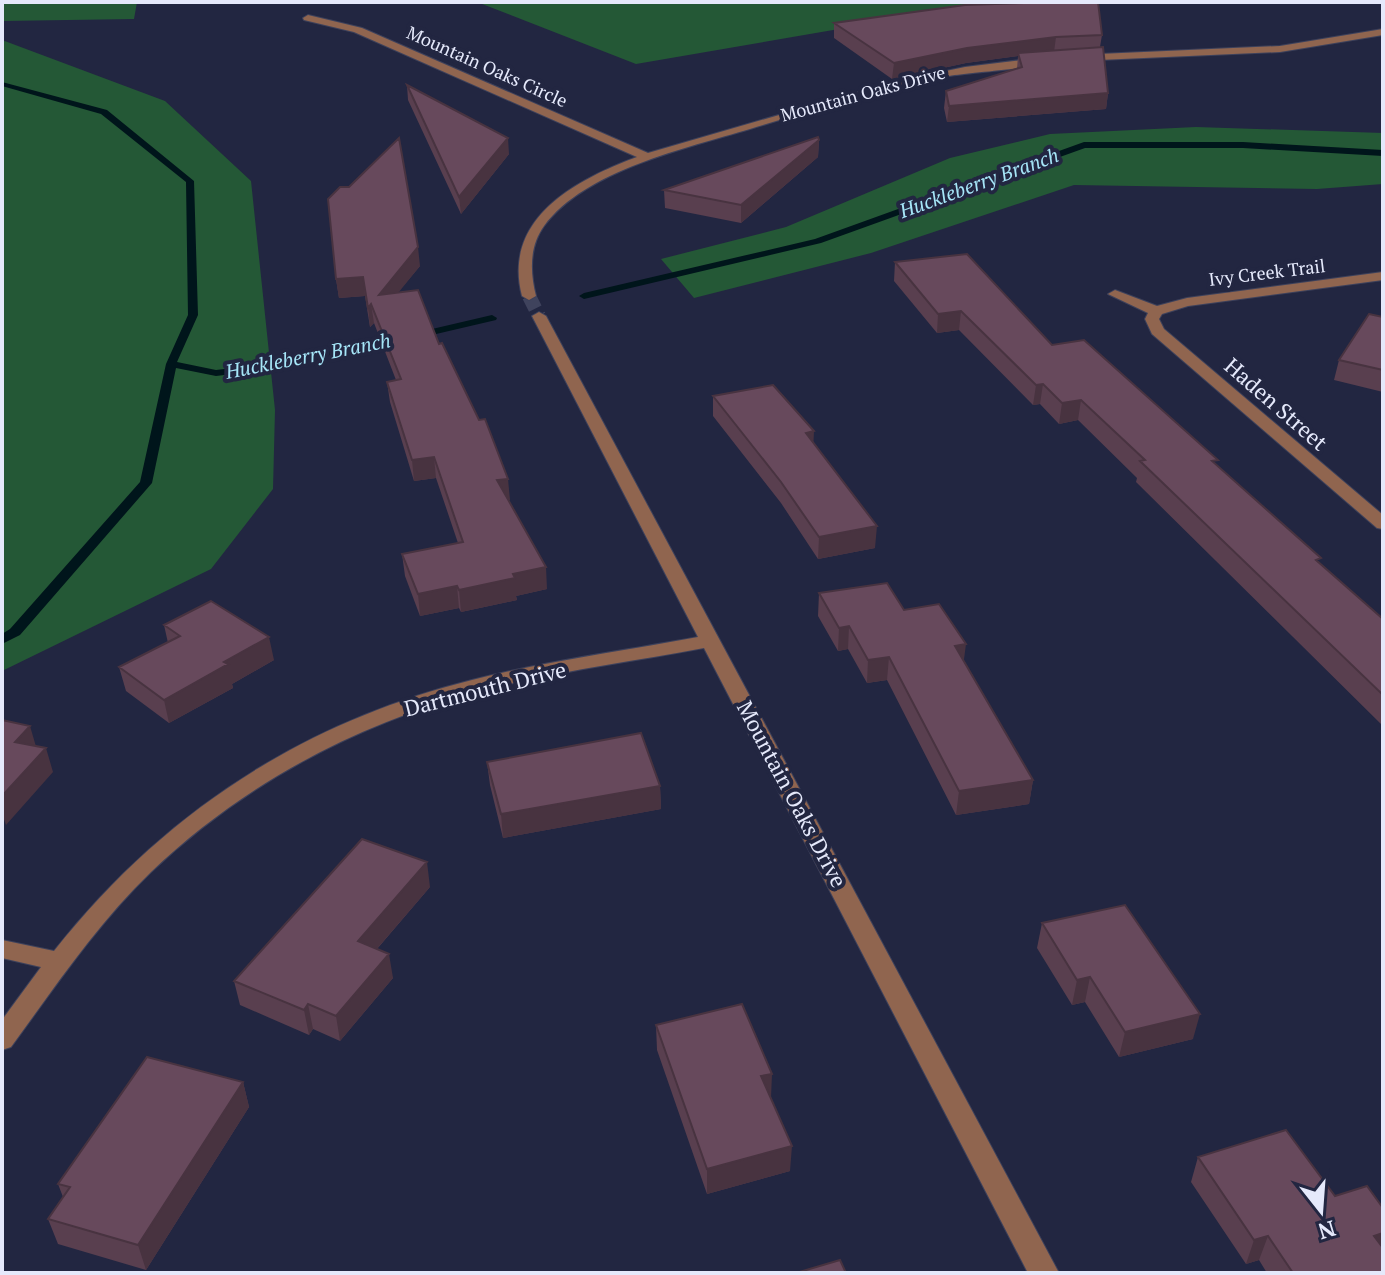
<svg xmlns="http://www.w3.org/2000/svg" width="1385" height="1275" font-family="'PT Serif',serif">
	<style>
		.green { fill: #245836 }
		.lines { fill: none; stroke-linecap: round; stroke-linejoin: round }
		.stream { fill: #00151b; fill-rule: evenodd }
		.minor-tunnel { stroke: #3f435d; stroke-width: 14; stroke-dasharray: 14 7; stroke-linecap: butt }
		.minor-casing { stroke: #3d415b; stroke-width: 2 }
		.minor { fill: #90654f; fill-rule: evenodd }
		.wall { fill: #593f4f }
		.shaded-wall { fill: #483340 }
		.building { fill: #67495c; stroke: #483340; stroke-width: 2 }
		.labels { text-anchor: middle; stroke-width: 8; stroke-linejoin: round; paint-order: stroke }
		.far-street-label { font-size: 18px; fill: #e5e9fb; stroke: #222641 }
		.far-water-label { font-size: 20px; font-style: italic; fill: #a6e6f8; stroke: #222641 }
		.street-label { font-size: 22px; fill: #e5e9fb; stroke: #222641 }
	</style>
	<rect width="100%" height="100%" fill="#222641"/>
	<path class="green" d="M2,2H137L134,19L2,21Z
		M477,2H1051L868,24L636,64Z
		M2,40L165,101L251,181L275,410L273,489L211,569L2,671Z
		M1196,127L1383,133V184L1317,189L1074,185L871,253L694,298L661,259L786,227L950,158L1050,134Z"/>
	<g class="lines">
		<path class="stream" d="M2,82L107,110L194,181L198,315L177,362L216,370L282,362L398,336L403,339L398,342L282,368L216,376L176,368L152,483L20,635L2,644V634L10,629L140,482L166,364L188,315L186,182L101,114L2,86Z
			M1084,142H1243L1383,150V156L1243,148H1085L821,243L584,299L579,296L584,293L815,239Z
			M492,315L497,318L496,320L419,338L414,335L415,333Z"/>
		<path class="minor-tunnel" d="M529,296L539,316"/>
		<g class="minor-casing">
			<path id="minor" d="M308,15L362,28L648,153L889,83L965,67L1045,57L1050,60C1037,69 971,72 949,76C882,89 816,109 750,129C687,148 585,170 544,226C529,247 530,272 536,296L529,300L522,296C502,219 575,180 637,157L354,32L304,20L303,18Z
				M1383,29V35L1280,52L1077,61L1072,58L1077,55L1280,46Z
				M1383,272V280L1188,306L1162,314L1159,319L1164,329L1383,515V529L1377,528L1152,334L1145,319L1148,313L1108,294L1115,290L1157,306L1187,298Z
				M539,312L546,316L1059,1273H1028L704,648C629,662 552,672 477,692C356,724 242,785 151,872C97,924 55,987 11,1047L2,1050V1020L41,967L2,958V940L54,951C163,813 301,723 472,680C547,661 623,651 698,637L532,316Z"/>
		</g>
		<use href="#minor" class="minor"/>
	</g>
	<path class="wall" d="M834,23L1102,35L1100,47L1108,93L1106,109L947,122L944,108L946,91L1017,69L1018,56L966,63L892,79L834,38Z
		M407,85L509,154L461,214L408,100Z
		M819,140L818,157L741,223L665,208L664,190Z
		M895,262L1052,345L1217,465L1320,563L1383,619V726L1136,482L1137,478L1078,420L1059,424L1040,404L1033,405L959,330L937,333L894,281Z
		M420,266L398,292L439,344L510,500H508L547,589L516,596L517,600L461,612L459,608L420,616L405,576L402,554L458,543L436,478L414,481L390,402L387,382L396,380L374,323L370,327L365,296L339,298L336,279Z
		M1383,317V392L1334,380L1339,360Z
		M713,396L814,443L875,548L818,559L781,503L713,416Z
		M819,593L904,610L964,662L1033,780L1029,804L956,815L887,680L867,683L848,649L838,651L818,616Z
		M164,625L274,660L232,684L233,688L169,723L126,691L119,667L168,643Z
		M487,762L660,786L661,809L503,838L490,785Z
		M430,887L377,949L393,978L340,1041L313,1029L309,1035L240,1005L234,981Z
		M1042,923L1193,1039L1119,1057L1085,1002L1072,1005L1037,948Z
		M656,1025L771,1098L790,1171L707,1194L657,1050Z
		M243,1082L249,1107L146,1270L58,1244L48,1219L63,1197L58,1184Z
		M1198,1157L1383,1273H1267L1259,1260L1246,1264L1191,1182Z"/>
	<path class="shaded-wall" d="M1056,37L1054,52L1018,53V56L966,63L892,79L894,63L967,48Z
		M1108,93L1106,109L947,122L949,106Z
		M508,138L509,154L461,214L459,197Z
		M819,140L818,157L741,223V205Z
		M418,247L420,266L381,314L379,295Z
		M363,277L365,296L339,298L336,279Z
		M371,304L374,323L370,327L368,308Z
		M961,311L959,330L937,333L938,314Z
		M1043,384L1040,404L1033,405L1036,385Z
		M1081,400L1078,420L1059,424L1062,403Z
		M814,431L813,452L806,433Z
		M434,457L436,478L414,481L412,460Z
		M508,479L510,500L499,502L497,480Z
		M877,526L875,548L818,559L819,537Z
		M546,567L547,589L516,596L517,600L461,612L459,590L513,574Z
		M457,586L459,608L420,616L418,594Z
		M849,626L848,649L838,651L839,628Z
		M269,637L274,660L232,684L233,688L169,723L164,700L224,662Z
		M966,644L963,667L955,646Z
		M889,657L887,680L867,683L868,660Z
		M30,726L37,750L15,742Z
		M46,748L53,772L6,825L2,814V796Z
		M1033,780L1029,804L956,815L959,791Z
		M660,786L661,809L503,838L501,814Z
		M427,862L430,887L362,966L358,941Z
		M389,954L393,978L340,1041L336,1016Z
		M1090,977L1085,1002L1072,1005L1077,980Z
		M308,1004L313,1029L309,1035L304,1010Z
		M1200,1014L1193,1039L1119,1057L1125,1032Z
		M772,1074L771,1098L761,1076Z
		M243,1082L249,1107L146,1270L138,1245Z
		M792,1146L790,1171L707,1194V1169Z
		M1383,1233V1254L1374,1236Z
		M1268,1236L1259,1260L1246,1264L1254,1240Z"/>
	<path class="building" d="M1057,2H1098L1102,35L1056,37L967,48L894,63L834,23L965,5Z
		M1103,47L1108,93L949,106L946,91L1022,67L1018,53Z
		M407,85L508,138L459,197Z
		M818,137L819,140L741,205L664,190Z
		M399,138L418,247L379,295L418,290L439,344L442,343L479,420L485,419L508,479L497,480L546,567L513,574L515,578L459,590L457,586L418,594L402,554L463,542L434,457L412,460L387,382L401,379L371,304L368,308L363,277L336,279L328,199L340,187H349Z
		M967,254L1052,345L1084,340L1218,460L1212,461L1321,558L1316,560L1383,619V695L1140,461L1145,460L1081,400L1062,403L1043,384L1036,385L961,311L938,314L895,262Z
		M1369,314L1383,317V370L1339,360Z
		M773,385L814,431L806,433L877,526L819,537L781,482L713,396Z
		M887,583L904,610L939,604L966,644L955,646L1033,780L959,791L889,657L868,660L849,626L839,628L819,593Z
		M211,601L269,637L224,662L228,664L164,700L119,667L180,636L164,625Z
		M2,720L30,726L15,742L46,748L2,796Z
		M641,733L660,786L501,814L487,762Z
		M362,839L427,862L358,941L389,954L336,1016L308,1004L304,1010L234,981Z
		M1125,905L1200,1014L1125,1032L1090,977L1077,980L1042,923Z
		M742,1004L772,1074L761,1076L792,1146L707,1169L656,1025Z
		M147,1057L243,1082L138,1245L48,1219L70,1187L58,1184Z
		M1286,1130L1335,1196L1367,1186L1383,1208V1233L1374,1236L1383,1248V1273H1293L1268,1236L1254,1240L1198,1157Z
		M840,1260L846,1273H796Z"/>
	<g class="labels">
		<g class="far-street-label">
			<text transform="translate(487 67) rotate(24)" y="6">Mountain Oaks Circle</text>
			<text transform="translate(863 94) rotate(-15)" y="6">Mountain Oaks Drive</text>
			<text transform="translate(1267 273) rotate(-7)" y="6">Ivy Creek Trail</text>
		</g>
		<g class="far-water-label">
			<text transform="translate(979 183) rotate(-20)" y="7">Huckleberry Branch</text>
			<text transform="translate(308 356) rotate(-11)" y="7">Huckleberry Branch</text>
		</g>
		<g class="street-label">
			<text transform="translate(1276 404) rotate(41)" y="8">Haden Street</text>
			<text transform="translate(485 689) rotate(-14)" y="8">Dartmouth Drive</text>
			<text transform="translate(792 794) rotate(62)" y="8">Mountain Oaks Drive</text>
		</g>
	</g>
	<rect width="1385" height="1275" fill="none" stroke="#e5e9fb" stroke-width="8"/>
	<g transform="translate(1321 1211) rotate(163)" stroke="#222641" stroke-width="6" paint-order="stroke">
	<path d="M0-6L14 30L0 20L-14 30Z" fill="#e5e9fb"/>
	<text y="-12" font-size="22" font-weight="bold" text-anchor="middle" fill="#e5e9fb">N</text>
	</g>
</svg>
